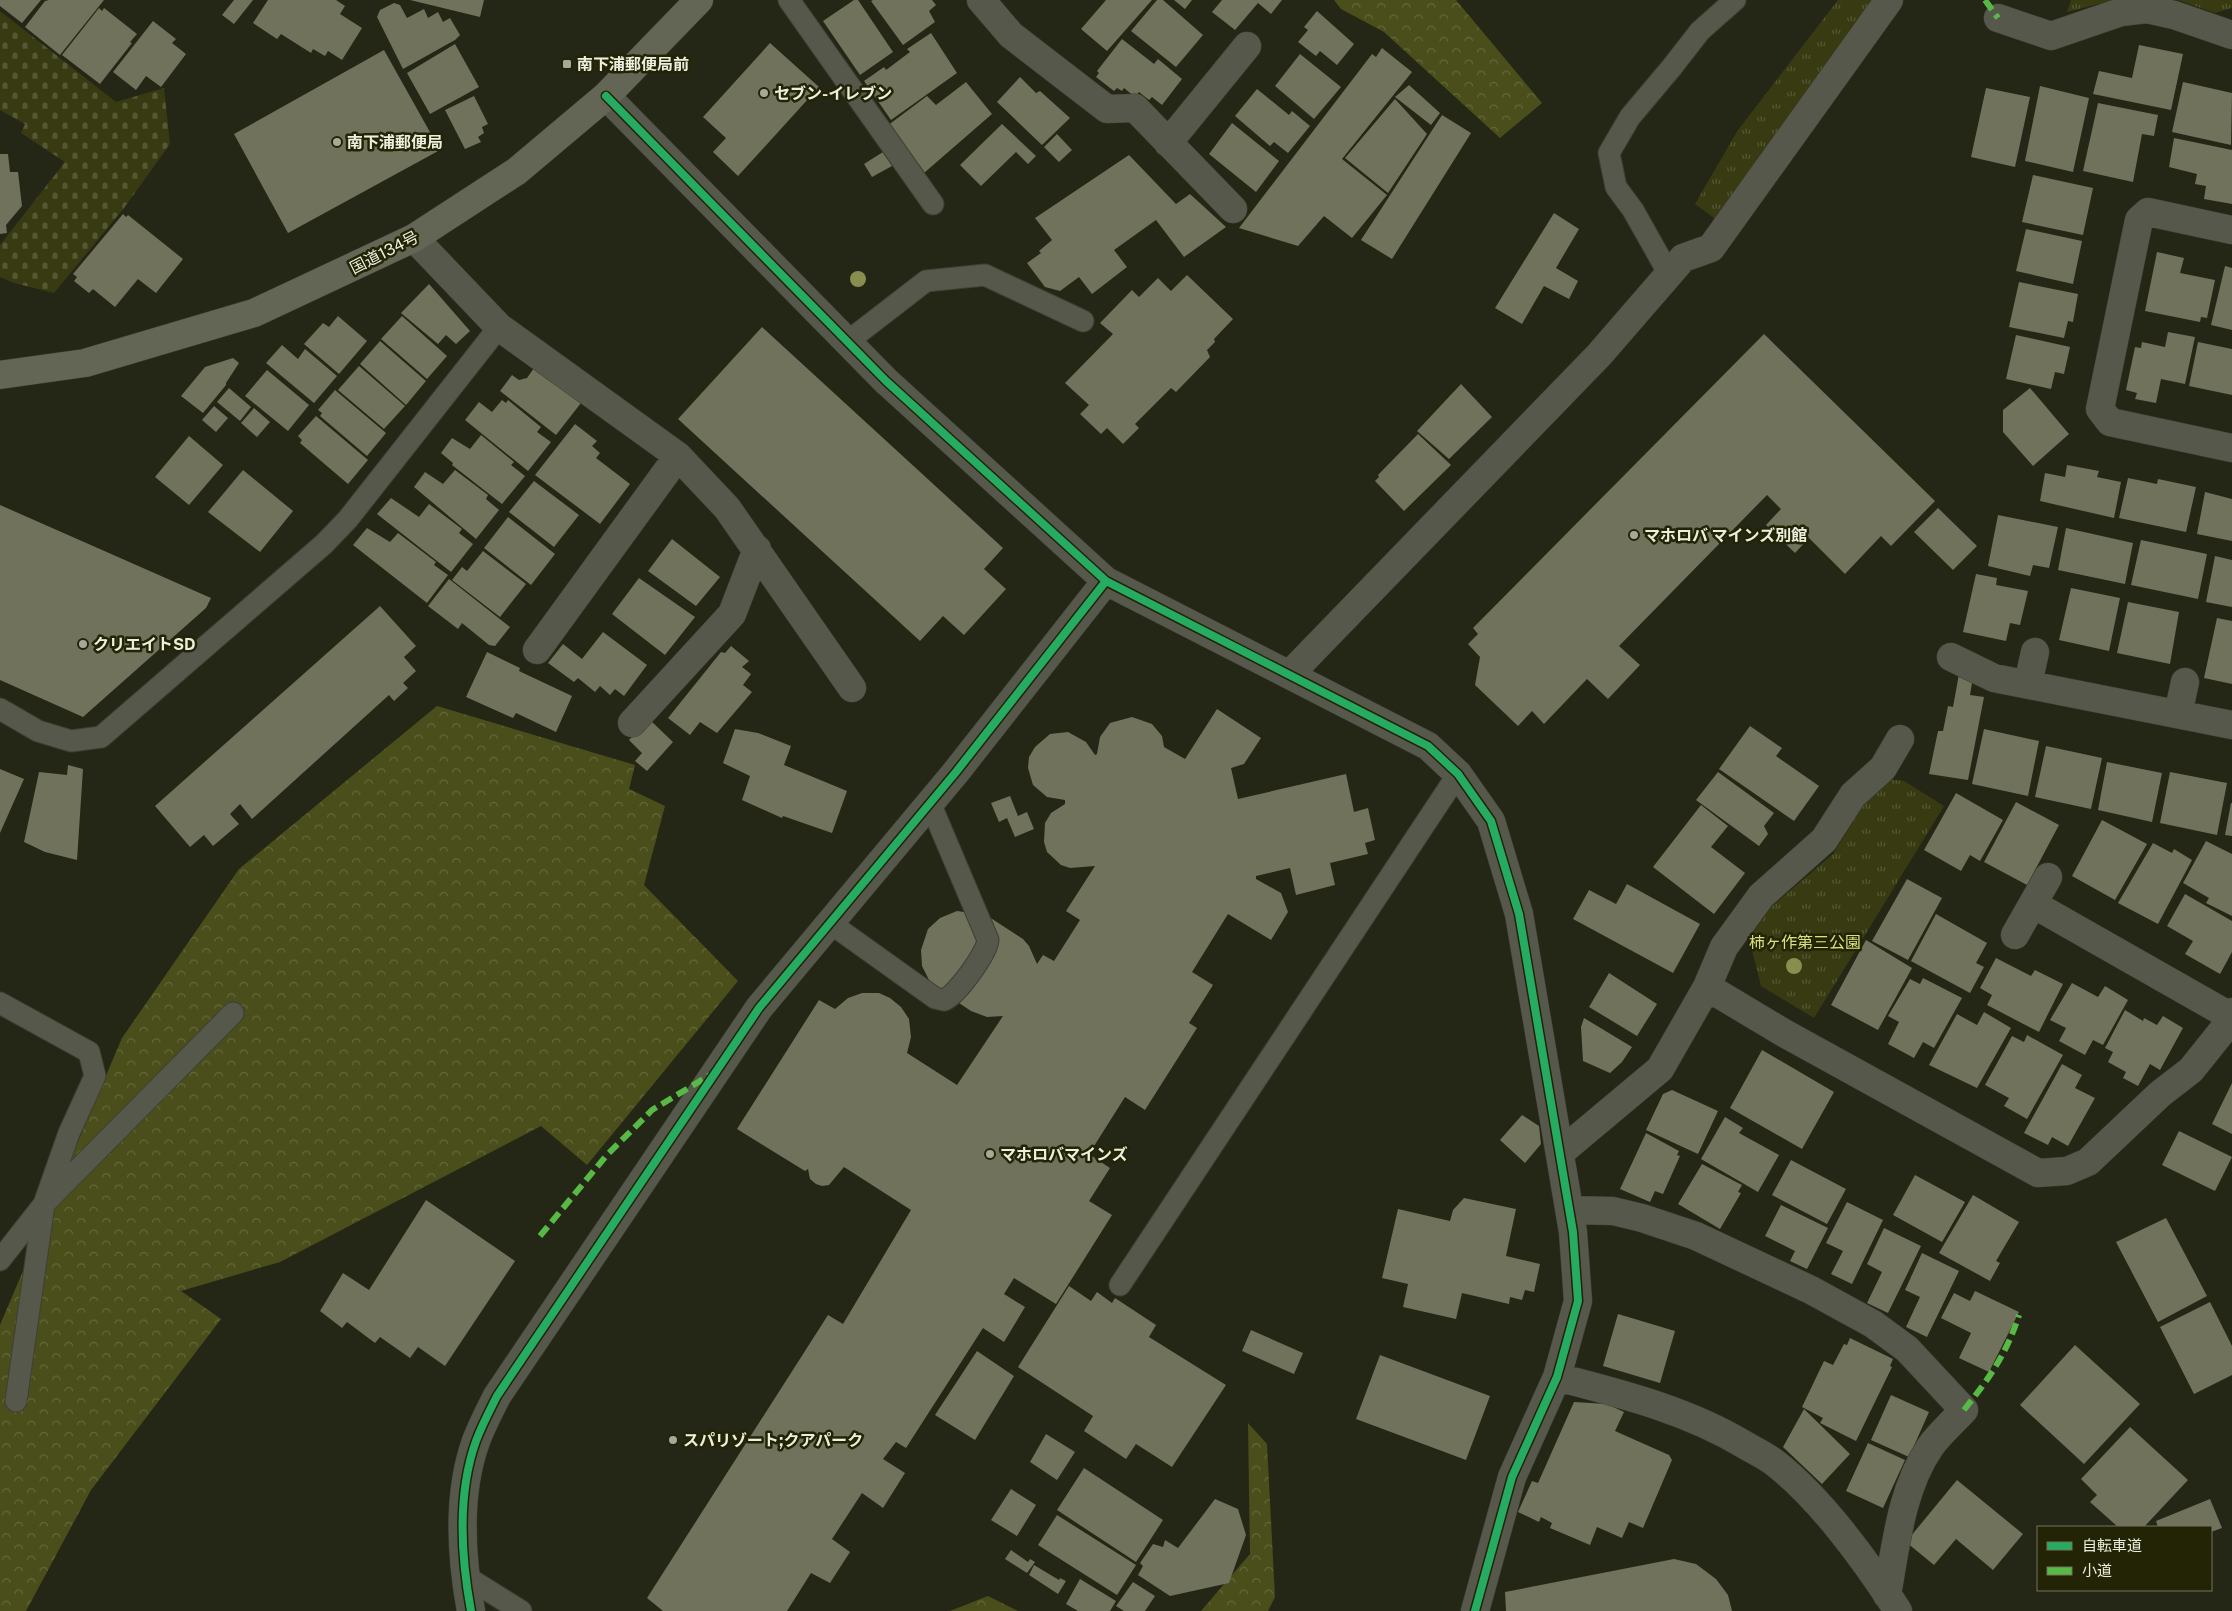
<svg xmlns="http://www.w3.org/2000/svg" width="2232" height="1611" font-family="'Public Sans','Noto Sans JP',sans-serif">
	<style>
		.grass { fill: url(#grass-tufts) }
		.forest { fill: url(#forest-crowns) }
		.cemetery { fill: url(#cemetery-stones) }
		.building { fill: #70725b }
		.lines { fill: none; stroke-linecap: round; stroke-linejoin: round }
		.lane-casing { stroke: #3e4033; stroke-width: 23 }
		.street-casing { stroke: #3e4033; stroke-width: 29 }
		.highway-casing { stroke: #3e4033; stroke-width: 29 }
		.lane { stroke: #57584c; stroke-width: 21 }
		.street { stroke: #57584c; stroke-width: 28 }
		.highway { stroke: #646655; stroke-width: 28 }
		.quiet { stroke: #58b947; stroke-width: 6; stroke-dasharray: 12 6; stroke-linecap: butt }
		.cycleway-casing { stroke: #222405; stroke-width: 11 }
		.cycleway { stroke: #26ab63; stroke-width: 8 }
		.tree { fill: #898e4e }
		.poi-dot { fill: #a6a997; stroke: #222405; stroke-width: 2 }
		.labels { text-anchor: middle; stroke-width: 5; stroke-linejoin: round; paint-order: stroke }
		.poi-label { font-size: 16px; font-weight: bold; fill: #ecefdd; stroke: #222405; text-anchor: start }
		.street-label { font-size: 16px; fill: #ecefdd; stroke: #222405 }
		.park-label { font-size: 16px; fill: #dae37b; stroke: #222405 }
	</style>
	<defs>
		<pattern id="grass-tufts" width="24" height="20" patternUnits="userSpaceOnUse" patternTransform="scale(1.25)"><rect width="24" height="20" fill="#383b11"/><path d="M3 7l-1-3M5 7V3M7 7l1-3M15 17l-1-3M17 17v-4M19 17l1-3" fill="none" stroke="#555833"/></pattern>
		<pattern id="forest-crowns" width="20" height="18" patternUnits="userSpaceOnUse" patternTransform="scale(1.25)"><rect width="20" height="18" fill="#4a4e1a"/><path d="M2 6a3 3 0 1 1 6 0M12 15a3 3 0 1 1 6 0" fill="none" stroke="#64683b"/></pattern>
		<pattern id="cemetery-stones" width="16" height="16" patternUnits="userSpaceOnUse" patternTransform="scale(1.25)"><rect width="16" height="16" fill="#383b11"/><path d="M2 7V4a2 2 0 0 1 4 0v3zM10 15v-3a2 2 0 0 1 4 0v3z" fill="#555833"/></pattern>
	</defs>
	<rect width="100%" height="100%" fill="#252716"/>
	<path class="grass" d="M1838,0H1880L1721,223L1695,204L1738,130Z
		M2071,0H2114L2067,12Z
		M2178,0H2232V8L2215,13Z
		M1888,779L1904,781L1944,806L1814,1018L1761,986L1749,938L1771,907L1833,854L1868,798Z"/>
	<path class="forest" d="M1334,0H1456L1542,103L1500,138L1384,32L1341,9Z
		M437,706L635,765L629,789L665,806L644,885L738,981L587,1165L541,1126L280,1262L181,1291L221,1319L91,1490L26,1611H0V1325L122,1038L239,869Z
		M1248,1423L1267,1444L1275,1597L1268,1611H1201L1250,1554Z
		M988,1596L1018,1611H950Z"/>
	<path class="cemetery" d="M0,11L116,102L164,88L170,144L124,208L54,293L14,283L0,277V245L65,162L21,133L25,124L0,110Z"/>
	<path class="building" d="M0,0H41L22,23L0,6Z
		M49,0H104L60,55L25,27L45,1Z
		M234,0H253L234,24L222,15Z
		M268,0H336L345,6L340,14L362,28L342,60L328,51L325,56L313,49L311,53L281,34L277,39L253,23Z
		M410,0H484L480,17Z
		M854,0H858L893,52L860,75L823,21Z
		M873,0H932L936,5L929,11L935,22L903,45L871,1Z
		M1106,0H1152L1107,51L1081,29Z
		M1157,0H1163L1203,35L1176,67L1131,31Z
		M1174,0H1192L1185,9Z
		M1222,0H1282L1271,14L1258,3L1235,30L1212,12Z
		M394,3L400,5L407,18L424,9L428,18L438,12L443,22L450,18L460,35L455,40L403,69L377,17L380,10Z
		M99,8L102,11L104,8L137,34L130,42L132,43L100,84L62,55Z
		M1317,11L1354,44L1337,65L1320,51L1316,56L1298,42L1308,30L1304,27Z
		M153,21L176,39L172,43L186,54L161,87L146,76L136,90L113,72Z
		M931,33L957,73L891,120L864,81L884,67L886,70L910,52L907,49Z
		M1122,39L1154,64L1158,59L1182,79L1162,105L1152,97L1149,100L1139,92L1135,97L1124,88L1122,91L1117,88L1114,91L1096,77L1099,73L1097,71Z
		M770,43L819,87L738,176L713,152L726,138L703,117Z
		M455,44L479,87L430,114L407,73Z
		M2139,45L2183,54L2171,110L2093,94L2099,71L2132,78Z
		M1382,48L1412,72L1342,159L1387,195L1352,238L1324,216L1298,246L1239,228L1372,54L1376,57Z
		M384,50L440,150L288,233L234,134Z
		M1300,54L1341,87L1314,119L1275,86Z
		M1020,77L1036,93L1040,91L1070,118L1042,145L997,102Z
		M966,82L992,114L924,173L887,126L927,96L936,105Z
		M2183,82L2232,93L2231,145L2172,132Z
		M1409,85L1440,113L1431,125L1395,97Z
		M2040,86L2089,98L2073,172L2025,161Z
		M1986,88L2030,97L2015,167L1971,157Z
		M1257,89L1289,115L1292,111L1310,126L1288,153L1274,142L1270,146L1235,116Z
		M474,96L488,124L482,127L484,133L478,137L481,142L465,149L445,110Z
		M1395,99L1427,134L1388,193L1345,158Z
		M2098,103L2158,115L2154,136L2142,134L2133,182L2083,171Z
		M1442,115L1471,133L1392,259L1361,240Z
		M1232,123L1279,161L1256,192L1209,154Z
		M1002,124L1036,156L1028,164L1016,152L981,186L960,165Z
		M1057,134L1072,150L1059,162L1044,147Z
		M2174,138L2232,150V204L2204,199L2206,186L2195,184L2197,174L2169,167Z
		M883,152L892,166L872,177L864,164Z
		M0,154H8L10,172H18L22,206L6,225L7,233L0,234Z
		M1129,155L1176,204L1190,194L1226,227L1184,257L1156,220L1114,250L1127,267L1092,294L1079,277L1060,291L1045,287L1027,263L1041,253L1039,251L1052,240L1035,218Z
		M2033,175L2093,188L2083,235L2022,222Z
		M1554,213L1579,229L1556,268L1578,281L1569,299L1544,286L1522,324L1495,308Z
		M123,214L126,217L128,215L183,259L156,293L138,279L115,307L93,289L89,293L74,281L77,277L73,274Z
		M2026,229L2082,241L2073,284L2016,271Z
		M2157,252L2184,258L2180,273L2215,280L2207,318L2201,317L2200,322L2145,311Z
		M2225,266L2232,268V330L2211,325Z
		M1187,275L1233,319L1214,339L1215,342L1207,350L1210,357L1176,392L1171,388L1135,424L1139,428L1123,444L1107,428L1101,434L1080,414L1089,405L1065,383L1113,334L1100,323L1132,290L1139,297L1158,278L1171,291Z
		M2019,282L2078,294L2073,322L2068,321L2064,338L2009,327Z
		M429,284L470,331L456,344L446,335L438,344L401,313Z
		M338,316L367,341L339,374L304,344L323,323L329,327Z
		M402,316L447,356L427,379L381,339Z
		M762,327L1003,548L984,569L1006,589L964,635L943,616L920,641L678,419Z
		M2168,332L2195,337L2185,384L2161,379L2156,403L2135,399L2137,393L2126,390L2135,347L2141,348L2142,342L2165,347Z
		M1764,334L1935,501L1891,546L1881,536L1845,574L1809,538L1795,553L1766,525L1781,509L1767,495L1619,646L1640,665L1608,699L1587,679L1544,724L1532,711L1518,726L1475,685L1480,657L1468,644L1478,634L1473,628Z
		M2016,335L2070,347L2064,374L2055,372L2051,389L2006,379Z
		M380,341L426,381L406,405L360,364Z
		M2198,342L2232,349V395L2189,386Z
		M282,345L298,359L305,349L337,376L314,403L266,363Z
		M233,358L239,363L226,383V385L203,413L181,396L205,367Z
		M359,366L405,406L384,429L338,390Z
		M534,368L581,403L556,435L500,391L512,375L519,380L527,378Z
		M267,370L309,405L288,431L245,396Z
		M1461,384L1492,417L1449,459L1417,431Z
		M229,388L251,407L240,421L217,402Z
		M2030,388L2069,434L2033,466L2003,432V410Z
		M335,390L386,433L367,456L320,416L322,413L318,410Z
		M502,400L506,403L508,400L541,427L537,432L551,442L528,471L465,420L479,402L492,412Z
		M214,406L228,418L216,432L202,420Z
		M254,408L270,422L257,437L241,423Z
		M316,416L368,460L348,484L300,443L302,440L298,436Z
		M575,424L597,441L592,446L600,453L596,458L630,484L600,524L535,475Z
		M1418,434L1451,465L1404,511L1375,481L1379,477L1378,475Z
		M481,435L514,462L511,465L525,476L502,504L452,465L453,463L441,453L452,438L470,449Z
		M189,436L223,465L189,505L155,477Z
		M2067,465L2099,471L2097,477L2121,482L2114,518L2040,501L2045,473L2065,477Z
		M243,470L293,511L260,552L208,512Z
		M455,470L488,495L486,499L499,510L476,539L414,487L425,472L443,484Z
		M2128,478L2157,484L2158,479L2196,487L2186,532L2119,518Z
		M534,481L579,515L554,547L509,512Z
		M2205,492L2232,499V541L2197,534Z
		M391,498L419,517L429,504L462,529L459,533L473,544L451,572L377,514Z
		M0,505L211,598L206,608L83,717L0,680Z
		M1938,508L1977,546L1953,570L1914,532Z
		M1998,515L2058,527L2049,568L2033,565L2030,576L1988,566Z
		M508,517L555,554L531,585L484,548Z
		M367,528L390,542L398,533L436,562L434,565L448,575L427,603L353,545Z
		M2066,528L2133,543L2125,584L2058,570Z
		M672,539L720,577L696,606L648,571Z
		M2141,540L2207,554L2198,599L2131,585Z
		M483,551L526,584L500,617L452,580L462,567L467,571Z
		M2215,556L2232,560V607L2206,602Z
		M1976,574L1997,578L1996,585L2028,591L2020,625L2010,623L2006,641L1963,632Z
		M639,578L695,617L665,655L612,614Z
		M449,579L510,627L495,646L489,645L462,623L458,629L428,606Z
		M2071,588L2120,598L2109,651L2059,640Z
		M2128,602L2179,612L2170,664L2117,653Z
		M380,606L416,646L404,657L416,671L403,683L408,688L394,701L389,695L252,819L240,804L230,814L239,824L213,846L204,835L190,847L155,806Z
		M2217,618L2232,621V684L2204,678Z
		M603,632L647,665L624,696L615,689L610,695L600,686L595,692L578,678L574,682L548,663L563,644L582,659Z
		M731,646L749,661L742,667L751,674L743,685L752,692L717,733L700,722L690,735L668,718L721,652L725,653Z
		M487,652L520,668L519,671L572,696L556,732L516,713L513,718L466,697Z
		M1959,674L1973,677L1970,695L1984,697L1968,780L1929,774L1938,731H1943L1948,706L1953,707Z
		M1217,709L1261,738L1244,764L1231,768L1238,799L1346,774L1354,812L1368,808L1375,840L1365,843L1368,854L1330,863L1335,885L1296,895L1290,868L1256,876V879L1281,893L1288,912L1271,940L1228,914L1192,972L1213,985L1189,1023L1197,1028L1145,1110L1125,1097L1089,1154L1110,1168L1089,1201L1112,1215L1056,1304L1014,1278L1004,1294L1025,1307L1004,1342L983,1328L906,1448L896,1442L883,1459L905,1473L883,1508L862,1493L832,1539L850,1552L830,1583L811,1573L787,1611H663L647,1598L828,1315L843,1324L911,1210L844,1167L829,1185L822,1186L816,1184L810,1179L808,1169L805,1171L737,1129L819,1000L835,1009L848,998L862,993H879L890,998L901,1007L909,1019L911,1037L907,1053L957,1085L1003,1016L987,1017L971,1011L941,991L929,980L922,966L921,950L928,929L940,918L957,911L986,915L1023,939L1029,946L1037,964L1043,955L1054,961L1080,920L1066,911L1095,866L1070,868L1061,865L1047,852L1044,842L1045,823L1051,813L1065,804V800L1047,797L1033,785L1028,768L1029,757L1035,747L1050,734L1068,732L1086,742L1095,755L1097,754L1100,737L1110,723L1132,717L1152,724L1162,736L1164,747L1185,759Z
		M649,719L673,742L647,771L635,761L642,753L629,740Z
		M1750,726L1782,748L1776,756L1819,786L1794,821L1719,769Z
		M735,729L758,733L791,746L784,765L847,791L832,833L783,816L782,818L742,800L750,776L723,763Z
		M1984,729L2039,741L2028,796L1972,784Z
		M2046,746L2102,758L2091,809L2035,797Z
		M2107,762L2162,773L2152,822L2098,810Z
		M68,765L83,769L77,860L45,852L24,842L39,772L67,775Z
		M0,769L24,779L0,833Z
		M1718,772L1774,813L1764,826L1768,834L1759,846L1696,800Z
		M2170,772L2227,783L2217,835L2160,823Z
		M1956,793L2003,820L1980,861L1970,855L1961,871L1924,850Z
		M1010,796L1018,816L1027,812L1034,829L1015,837L1007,818L999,822L991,803Z
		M2016,802L2059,825L2027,885L1984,862Z
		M2231,803H2232V836L2225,835Z
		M1701,805L1728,826L1711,847L1745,873L1714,914L1653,867Z
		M2102,820L2147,844L2115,900L2072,876Z
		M2206,841L2232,854V916L2206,903L2209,898L2183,883Z
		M2153,843L2172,853L2174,849L2192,860L2158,924L2118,903Z
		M1907,879L1942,898L1908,960L1872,941Z
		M1627,884L1700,924L1673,973L1573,919L1589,890L1616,904Z
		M2185,894L2232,921V952L2220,974L2185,954L2193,941L2167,926Z
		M1936,914L1987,943L1976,963L1984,967L1970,993L1911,961Z
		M1866,940L1912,968L1878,1030L1831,1005Z
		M1996,958L2031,976L2035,970L2063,984L2039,1032L1987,1005L1992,995L1980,988Z
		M1609,973L1657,1004L1637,1036L1589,1007Z
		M1923,978L1962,998L1934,1048L1923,1042L1914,1058L1888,1044L1899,1022L1888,1016L1910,979L1920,984Z
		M2072,983L2098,997L2105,986L2128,1000L2103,1045L2093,1040L2085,1055L2059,1041L2066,1028L2050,1020Z
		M2125,1010L2143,1021L2144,1018L2157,1025L2163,1016L2183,1028L2160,1070L2150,1064L2138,1086L2123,1078L2126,1072L2108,1062L2113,1052L2105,1048Z
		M1984,1012L2011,1028L1977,1088L1929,1065L1957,1014L1977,1025Z
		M1584,1018L1632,1047L1622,1062L1610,1073L1583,1061L1581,1027Z
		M2027,1035L2063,1055L2027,1119L2004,1106L2009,1098L1985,1085L2012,1036L2024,1042Z
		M1762,1050L1834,1092L1802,1149L1730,1108Z
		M2062,1064L2082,1075L2075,1088L2095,1098L2068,1146L2052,1137L2048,1145L2024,1133Z
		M2232,1083V1134L2212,1124Z
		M1672,1090L1718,1111L1698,1154L1646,1130L1663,1094Z
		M1522,1115L1539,1126L1541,1144L1525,1163L1500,1140Z
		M1725,1117L1743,1128L1739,1133L1779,1155L1758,1192L1701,1159Z
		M2179,1131L2232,1157L2215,1191L2162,1165Z
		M1646,1133L1679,1151L1677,1155L1680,1156L1663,1194L1655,1191L1650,1202L1620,1189Z
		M1791,1160L1846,1189L1827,1224L1772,1195Z
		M1702,1164L1742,1185L1738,1192L1741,1193L1720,1229L1678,1204Z
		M1915,1175L1965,1202L1942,1242L1893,1215Z
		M1973,1195L2019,1222L1996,1261L2000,1263L1990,1281L1939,1253Z
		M1464,1198L1516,1209L1506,1256L1540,1264L1534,1292L1525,1290L1522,1300L1510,1297L1509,1304L1462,1293L1456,1319L1403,1307L1408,1284L1382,1278L1398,1209L1450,1221L1453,1210Z
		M426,1200L515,1261L445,1366L418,1347L410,1358L380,1337L375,1343L347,1322L342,1328L320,1311L343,1273L369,1290Z
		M1847,1202L1883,1220L1852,1284L1831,1274L1843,1251L1826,1243Z
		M1781,1205L1828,1228L1807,1269L1790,1261L1795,1251L1765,1236Z
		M2166,1218L2207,1296L2158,1322L2116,1242Z
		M1884,1228L1921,1246L1888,1313L1867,1303L1882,1272L1867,1264Z
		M1922,1253L1959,1271L1927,1337L1906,1327L1920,1297L1905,1290Z
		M1069,1286L1091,1301L1097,1292L1112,1303L1115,1298L1156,1325L1149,1337L1226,1385L1172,1467L1136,1444L1126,1459L1084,1431L1093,1416L1018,1367Z
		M1975,1291L2019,1312L1989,1372L1959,1358L1971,1333L1941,1318L1954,1293L1970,1301Z
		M2210,1302L2232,1346V1375L2194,1394L2160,1327Z
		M1618,1314L1675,1331L1660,1383L1603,1366Z
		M1251,1330L1303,1353L1294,1374L1242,1351Z
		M1850,1338L1893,1359L1890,1366L1892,1367L1856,1441L1820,1423L1823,1418L1802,1407L1824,1361L1833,1365L1844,1344L1847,1345Z
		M2075,1345L2140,1404L2084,1464L2020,1405Z
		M977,1351L1014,1376L975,1440L935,1415Z
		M1380,1355L1490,1396L1466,1460L1356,1419Z
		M1891,1395L1929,1412L1909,1457L1871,1440Z
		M1574,1402L1607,1404L1624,1412L1615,1431L1669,1455L1672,1460L1643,1528L1629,1522L1622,1538L1597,1527L1590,1545L1550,1528L1552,1523L1541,1517L1539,1522L1518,1512L1532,1481L1538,1483Z
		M1804,1409L1850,1454L1822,1484L1783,1447Z
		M2130,1427L2188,1480L2144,1527H2118L2090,1502L2097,1495L2081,1479Z
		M1046,1434L1075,1452L1057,1480L1030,1462Z
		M1868,1443L1905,1460L1883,1508L1846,1491Z
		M1084,1468L1163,1520L1136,1562L1057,1510Z
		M1957,1480L2023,1534L1993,1570L1956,1539L1934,1565L1906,1542Z
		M1011,1489L1036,1505L1017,1536L991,1520Z
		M1215,1499L1238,1509L1246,1535L1229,1583L1170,1596L1138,1575L1143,1566L1140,1563L1153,1544L1163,1547L1165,1540L1178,1548Z
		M2210,1499L2222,1528L2211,1532V1527H2158L2156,1521Z
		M1057,1515L1136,1565L1117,1595L1038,1545Z
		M1011,1550L1028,1562L1030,1559L1035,1562L1027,1573L1005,1559Z
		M1674,1559L1696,1564L1716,1579L1728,1595L1732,1611H1506L1505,1592Z
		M1034,1565L1059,1580L1060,1578L1066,1581L1058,1594L1029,1575Z
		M1080,1579L1116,1601L1110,1611H1078L1066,1604Z
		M1133,1582L1155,1596L1145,1611H1124L1116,1606Z"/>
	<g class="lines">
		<g class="lane-casing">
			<path id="lane" d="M789,0L933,204
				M1669,274L1633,210L1616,187L1609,153L1630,117L1672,67L1700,31L1735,0
				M847,342L926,281L985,275L1083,321
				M0,709L38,731L71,741L101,737L324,544L348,519L499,327
				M830,923L935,998L944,1000C956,996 987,953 988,940L930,803
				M0,1003L89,1052L95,1076L69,1133L44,1204L16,1401
				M0,1260L44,1204L233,1013
				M1120,1285L1458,774
				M465,1576L521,1611"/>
		</g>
		<g class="street-casing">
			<path id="street" d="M981,0L1011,35L1107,109L1135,108L1233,209
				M1998,18L2051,36L2121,12L2147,9L2174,15L2232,35
				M606,96L886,381L1106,581L1428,746L1458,774L1491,821L1519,914L1573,1232L1578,1301L1557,1377L1512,1477L1475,1611
				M1168,143L1247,46
				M2232,230L2148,212L2139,220L2100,409L2110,422L2232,448
				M414,238L499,327L678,456L727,508L852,688
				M537,650L678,456
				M1951,657L1994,678L2232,725
				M1290,674L1599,355L1683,258L1711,248L1889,0
				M2028,684L2035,652
				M2178,714L2185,682
				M632,723L732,614L757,549
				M2033,904L2230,1016
				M2015,935L2048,877
				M1707,987L1784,1033L2038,1173L2067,1171L2088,1162L2160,1094L2191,1070L2223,1030L2232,1012
				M1561,1152L1660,1069L1707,987L1724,947L1761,896L1824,840L1853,795L1883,768L1900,739
				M1570,1210L1613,1211L1642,1218L1696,1236L1811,1290L1873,1324L1907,1349L1964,1410C1953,1422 1939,1434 1930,1447C1901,1490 1896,1545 1887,1595
				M1557,1377C1622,1394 1687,1410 1745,1445C1755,1451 1766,1456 1775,1463C1821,1499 1867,1562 1898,1611
				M471,1611C461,1557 457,1494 476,1441C482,1425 490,1410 497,1396L759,1008L956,772L1106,581"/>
		</g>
		<g class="highway-casing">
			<path id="highway" d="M0,375L85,363L254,313L414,238L517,171L606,96L699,0"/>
		</g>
		<use href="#lane" class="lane"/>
		<use href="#street" class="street"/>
		<use href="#highway" class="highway"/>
		<path class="quiet" d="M1985,0L1998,18
			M540,1236L606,1156L652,1110L710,1075
			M1964,1410C1990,1377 2006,1355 2019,1315"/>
		<g class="cycleway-casing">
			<path id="cycleway" d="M606,96L886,381L1106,581L1428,746L1458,774L1491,821L1519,914L1573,1232L1578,1301L1557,1377L1512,1477L1475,1611
				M471,1611C461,1557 457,1494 476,1441C482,1425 490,1410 497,1396L759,1008L956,772L1106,581"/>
		</g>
		<use href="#cycleway" class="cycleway"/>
	</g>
	<g class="tree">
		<circle cx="858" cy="279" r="8"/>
		<circle cx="1794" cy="966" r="8"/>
	</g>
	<g class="poi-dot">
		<rect x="562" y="59" width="10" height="10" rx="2.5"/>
		<circle cx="764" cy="93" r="5"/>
		<circle cx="337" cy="142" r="5"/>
		<circle cx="1634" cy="535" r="5"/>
		<circle cx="83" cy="644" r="5"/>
		<circle cx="990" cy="1154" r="5"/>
		<circle cx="673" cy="1440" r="5"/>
	</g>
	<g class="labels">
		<g class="poi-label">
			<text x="577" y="70">南下浦郵便局前</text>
			<text x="774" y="99">セブン-イレブン</text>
			<text x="347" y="148">南下浦郵便局</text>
			<text x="1644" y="541">マホロバ マインズ別館</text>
			<text x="93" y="650">クリエイトSD</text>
			<text x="1000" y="1160">マホロバマインズ</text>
			<text x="683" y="1446">スパリゾート;クアパーク</text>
		</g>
		<g class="street-label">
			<text transform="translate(384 252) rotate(-27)" y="6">国道134号</text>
		</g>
		<g class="park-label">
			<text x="1805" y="948">柿ヶ作第三公園</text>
		</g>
	</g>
	<rect x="2037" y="1526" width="175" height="65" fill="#222405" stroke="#73755b"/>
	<rect x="2047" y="1542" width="25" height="8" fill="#26ab63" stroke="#73755b"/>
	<text x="2082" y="1551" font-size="15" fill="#ecefdd">自転車道</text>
	<rect x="2047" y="1567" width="25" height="8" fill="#58b947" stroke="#73755b"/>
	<text x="2082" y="1576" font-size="15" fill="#ecefdd">小道</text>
</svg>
